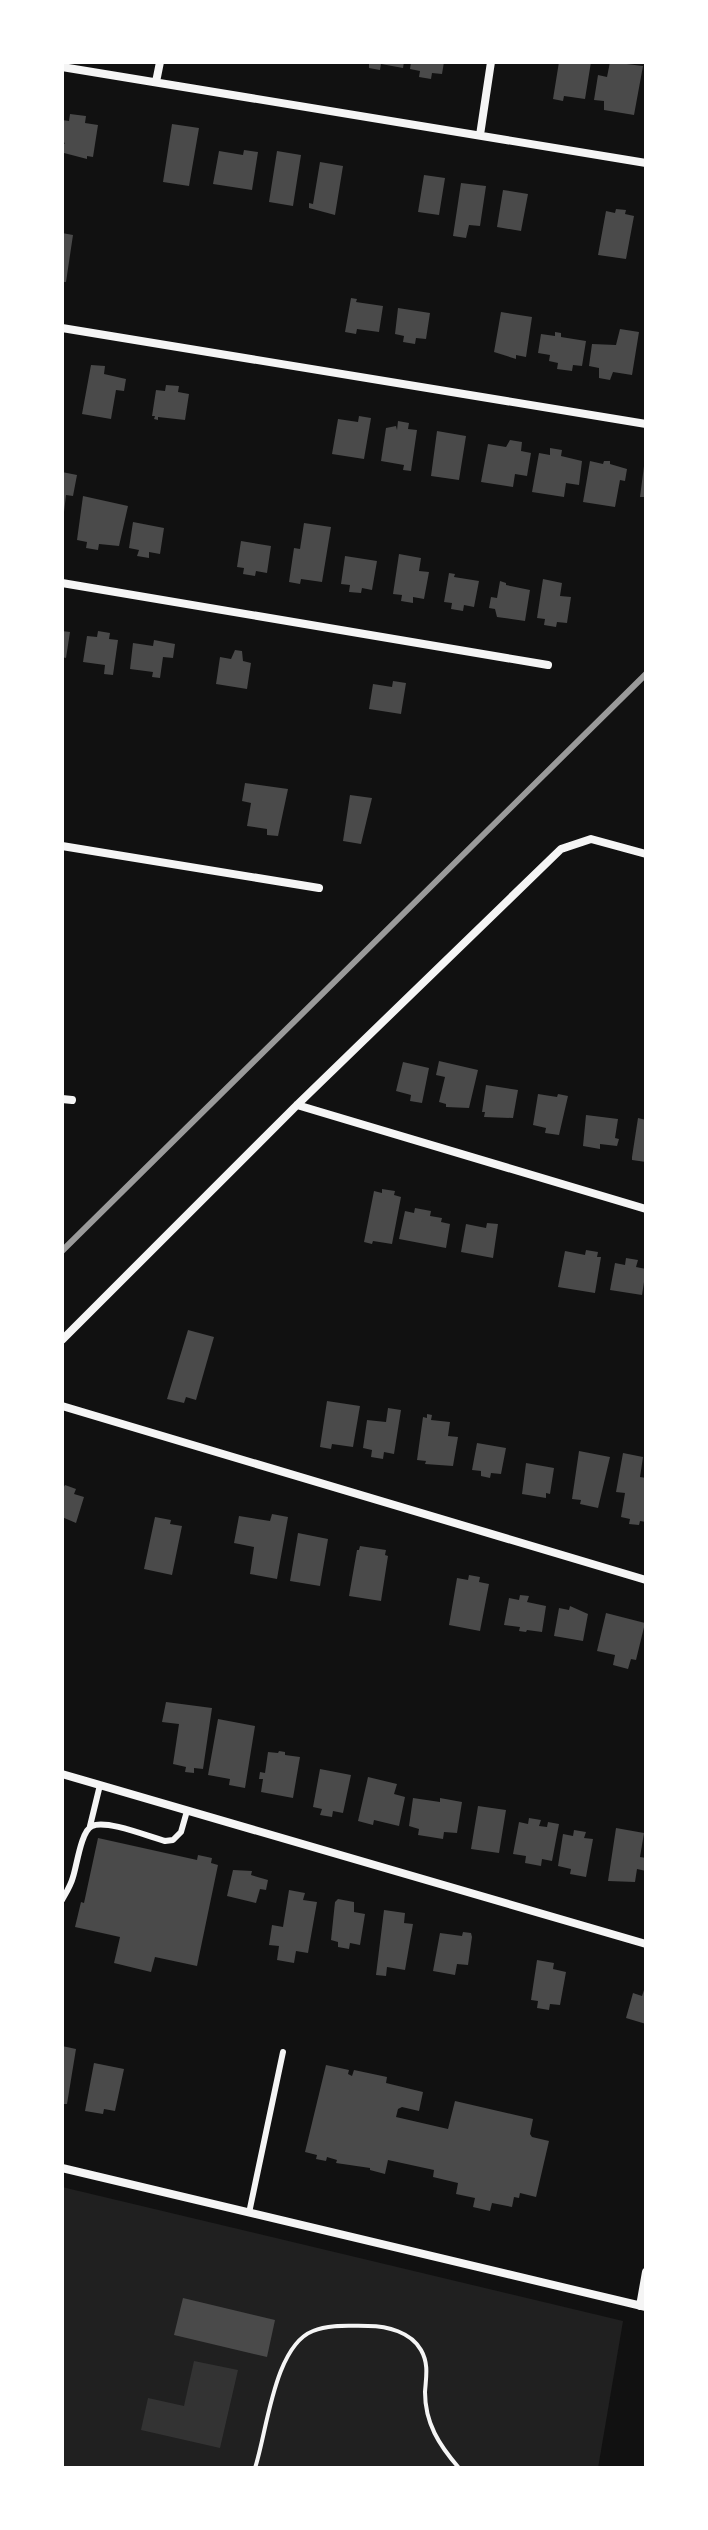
<svg xmlns="http://www.w3.org/2000/svg" width="708" height="2530" font-family="'Nunito Sans',sans-serif">
	<style>
		.green { fill: #202020 }
		.water { fill: #333 }
		.building { fill: #4a4a4a }
		.lines { fill: none; stroke-linecap: round; stroke-linejoin: round }
		.path { stroke: #f5f5f5; stroke-width: 4 }
		.service { stroke: #f5f5f5; stroke-width: 6 }
		.minor { stroke: #f5f5f5; stroke-width: 8 }
		.rail { stroke: #9a9a9a; stroke-width: 6 }
	</style>
	<rect width="100%" height="100%" fill="#111"/>
	<path class="green" d="M62,2187L623,2321L598,2468H62Z"/>
	<path class="water" d="M194,2361L238,2370L220,2448L141,2430L148,2398L184,2406Z"/>
	<path class="building" d="M369,62H404L403,68L381,64L380,70L369,68Z
		M411,62H444L442,74L432,73L431,79L419,77L420,71L410,69Z
		M559,62H591L585,99L564,96L563,101L553,99Z
		M610,62L643,66L634,115L604,110V101L594,100L598,75L607,77Z
		M70,114L86,116L85,123L98,125L93,157L87,156V159L64,153L63,145L65,143L62,142V120L69,121Z
		M172,124L199,128L189,186L163,182Z
		M244,150L258,152L252,190L213,184L219,151L243,155Z
		M277,151L301,155L293,206L269,202Z
		M320,162L343,166L335,215L309,208V203L313,204Z
		M424,175L445,178L439,215L418,212Z
		M461,183L486,186L480,226L469,225L466,238L453,236Z
		M503,190L528,194L521,231L497,227Z
		M616,209L626,210L625,214L634,216L626,259L598,255L606,211L615,213Z
		M62,233L73,235L66,282H62Z
		M351,298L357,299L356,302L383,306L379,332L357,329L356,334L345,332Z
		M398,308L430,313L426,339L416,338L415,344L403,342L404,336L395,334Z
		M501,312L532,317L526,357L516,355V359L494,352Z
		M620,329L639,332L632,375L613,372L610,380L599,378V368L589,366L592,344L616,345Z
		M555,332L561,333V337L586,341L582,366L573,365L572,371L557,369L558,363L549,361L550,355L538,353L541,334L555,336Z
		M91,365L105,366L104,374L126,379L124,391L116,390L111,419L82,414Z
		M166,385L179,386L178,392L189,394L185,420L158,417V420L154,419L155,416H152L156,390L165,391Z
		M359,416L371,418L364,459L332,454L338,419L358,422Z
		M398,421L409,423L408,429L417,430L411,471L403,470L404,465L381,461L386,428L396,426L397,430Z
		M437,431L466,436L459,480L431,476Z
		M510,440L522,442L521,451L531,453L527,476L515,474L513,487L481,482L488,444L506,447Z
		M550,448L562,450L561,456L582,461L579,485L566,483L564,497L532,492L539,453L550,455Z
		M590,461L603,464L604,461H610V464L627,469L625,481L620,480L615,507L583,502Z
		M644,466H646V497H640Z
		M62,472L77,475L73,496L66,495L64,512Z
		M83,496L128,506L119,546L99,544L98,550L86,548L87,542L77,540Z
		M133,522L164,528L160,554L149,552V558L137,556L139,550L129,548Z
		M304,523L331,527L322,582L301,579L300,584L289,582L294,548L300,549Z
		M241,541L271,546L267,573L256,571L255,576L243,574L244,568L237,567Z
		M399,554L421,558L419,571L429,572L424,599L413,597V603L401,601L402,595L393,594Z
		M345,556L377,561L372,590L362,588L361,593L349,592L350,585L341,584Z
		M449,573L455,574L454,577L479,581L474,607L464,605L463,611L451,609L452,603L444,602Z
		M543,579L562,583L560,596L571,597L567,623L557,622L556,627L544,625L545,619L537,618Z
		M500,581L506,583V585L530,590L525,621L497,617L495,609L489,608L491,597L497,598Z
		M62,631L70,632L66,658L62,657Z
		M98,631L110,633L109,639L118,640L113,675L104,674L105,665L83,662L87,636L97,637Z
		M154,640L175,644L173,658L163,657L160,678L152,677L153,672L130,669L133,643L153,646Z
		M235,650L242,651L243,661L251,663L247,689L216,684L220,657L231,659Z
		M393,681L406,683L401,714L369,709L373,684L392,687Z
		M245,783L288,789L278,836L267,835V829L247,826L251,803L242,801Z
		M350,795L372,798L361,844L343,841Z
		M439,1061L478,1070L469,1108L446,1107V1104L439,1102L445,1077L436,1075Z
		M403,1062L429,1068L422,1103L410,1101L411,1095L396,1091Z
		M486,1085L518,1090L513,1118L484,1117L485,1112H482Z
		M538,1094L557,1097L558,1094L568,1096L559,1135L545,1133L546,1128L533,1125Z
		M586,1115L618,1119L615,1138L619,1139L617,1146L600,1144V1149L583,1146Z
		M638,1118L646,1120V1162L632,1160V1157Z
		M382,1189L395,1191L394,1195L401,1197L392,1244L373,1241L372,1244L364,1242L374,1191L382,1193Z
		M415,1208L431,1211L430,1216L442,1218L441,1222L450,1224L446,1248L399,1239L405,1211L414,1213Z
		M487,1223L498,1224L493,1258L461,1252L466,1224L486,1228Z
		M586,1250L598,1252L597,1257H601L595,1293L558,1287L565,1251L585,1255Z
		M626,1258L638,1260L636,1267L646,1269L642,1295L610,1290L615,1263L625,1265Z
		M188,1330L214,1337L196,1400L186,1397L184,1403L167,1399Z
		M327,1401L360,1406L353,1447L332,1444L331,1449L320,1447Z
		M388,1408L401,1410L394,1454L384,1452L383,1459L371,1457L372,1450L363,1448L367,1420L386,1422Z
		M427,1414L432,1415L431,1420L450,1422L448,1436L458,1437L453,1466L425,1464L426,1461L417,1460L423,1417L427,1418Z
		M477,1443L506,1448L501,1474L491,1473L490,1478L481,1476V1471L472,1470Z
		M579,1451L610,1457L598,1508L580,1504L581,1500L572,1499Z
		M623,1453L643,1457L640,1477L646,1478V1522L640,1521L639,1525L629,1524L630,1519L621,1517L625,1493L616,1492Z
		M526,1463L554,1468L550,1494L546,1493V1498L522,1494Z
		M65,1485L76,1489L74,1494L84,1497L76,1523L62,1517V1490Z
		M272,1514L288,1517L277,1579L250,1574L254,1547L234,1543L239,1516L270,1521Z
		M155,1517L171,1520L170,1524L182,1526L172,1575L144,1569Z
		M298,1533L328,1539L320,1586L290,1581Z
		M360,1546L386,1550L385,1555L388,1556L381,1601L349,1596L357,1550H359Z
		M469,1575L480,1577L479,1582L489,1584L480,1631L449,1625L457,1578L468,1580Z
		M520,1595L529,1596L527,1602L546,1606L542,1632L527,1630L526,1632L519,1631L520,1627L504,1625L509,1598L519,1600Z
		M570,1606L588,1614L583,1641L554,1636L559,1608L569,1610Z
		M606,1613L645,1623L636,1660L631,1659L628,1669L613,1665L615,1655L597,1651Z
		M166,1702L212,1708L203,1769L194,1768V1773L185,1772L186,1767L173,1764L179,1724L162,1722Z
		M218,1719L255,1726L245,1788L229,1785L230,1779L208,1775Z
		M279,1751L285,1752V1755L300,1757L293,1798L261,1792L263,1779H259L260,1772L265,1773L268,1752L278,1753Z
		M320,1769L351,1775L343,1813L333,1811L332,1817L320,1815L322,1809L313,1807Z
		M368,1777L397,1784L394,1794L405,1797L399,1826L374,1820L373,1825L358,1821Z
		M413,1798L440,1802V1798L462,1802L457,1833L444,1832L443,1839L418,1835L419,1829L409,1826Z
		M478,1806L506,1810L499,1853L471,1849Z
		M529,1818L541,1820L539,1826L547,1827L548,1822L559,1824L552,1861L542,1859L541,1866L525,1863L526,1856L513,1854L519,1822L528,1824Z
		M616,1828L644,1833L640,1857L646,1858V1871L637,1869L635,1882L608,1881Z
		M574,1830L586,1832L584,1838L593,1839L586,1877L570,1874L571,1869L558,1866L563,1834L573,1836Z
		M98,1838L197,1860L198,1855L212,1858L211,1863L218,1865L197,1966L155,1957L151,1972L114,1963L120,1937L75,1927L81,1902L84,1903Z
		M233,1870L252,1871L251,1875L268,1880L266,1890L260,1889L256,1903L227,1896Z
		M289,1890L305,1893L303,1900L317,1902L308,1953L296,1951L294,1963L277,1960L279,1946L269,1945L272,1925L283,1927Z
		M338,1899L354,1902V1912L365,1914L360,1945L350,1943L349,1949L338,1947V1942L331,1940L335,1902Z
		M384,1910L405,1913L404,1923L413,1924L405,1970L387,1967L386,1976L376,1975Z
		M463,1932L471,1933L472,1937L468,1965L457,1964L455,1975L433,1971L440,1933L462,1936Z
		M537,1960L554,1963L553,1969L566,1972L560,2005L550,2004L549,2010L537,2008L538,2001L531,2000Z
		M644,1990L646,1991V2024L626,2018L633,1993L642,1996Z
		M62,2046L76,2049L67,2104H62Z
		M94,2063L124,2069L115,2111L104,2109L103,2114L85,2111Z
		M326,2065L349,2070L348,2074L352,2076L354,2070L387,2077L386,2083L423,2092L419,2111L402,2107L398,2109L396,2117L448,2129L455,2101L533,2119L530,2134L532,2137L549,2141L536,2197L520,2193L519,2198L514,2197L512,2207L492,2203L490,2211L473,2207L475,2198L456,2194L458,2183L433,2177L434,2170L388,2160L385,2174L370,2170V2168L336,2163L337,2160L327,2157L326,2161L316,2159L317,2155L305,2152Z
		M183,2298L275,2320L267,2357L174,2335Z"/>
	<g class="lines">
		<path class="path" d="M255,2468C267,2432 274,2346 313,2331C329,2324 350,2326 368,2326C387,2326 411,2332 421,2350C429,2364 426,2377 425,2392C425,2423 439,2445 459,2468"/>
		<path class="service" d="M90,1826L100,1785
			M62,1900C66,1893 71,1885 73,1877C77,1865 81,1831 92,1826C106,1819 150,1837 165,1841L173,1840L181,1832L187,1811
			M249,2213L283,2052"/>
		<path class="minor" d="M62,67L646,163
			M156,82L160,62
			M480,135L491,62
			M62,328L646,424
			M62,583L548,665
			M62,846L319,888
			M62,1099L72,1100
			M297,1105L646,1209
			M62,1340L297,1105L561,849L591,839L646,854
			M62,1406L646,1580
			M62,1774L646,1944
			M62,2168L646,2307
			M640,2306L646,2272"/>
		<path class="rail" d="M62,1251L646,674"/>
	</g>
	<rect width="708" height="2530" fill="none" stroke="#ffffff" stroke-width="128"/>
</svg>
